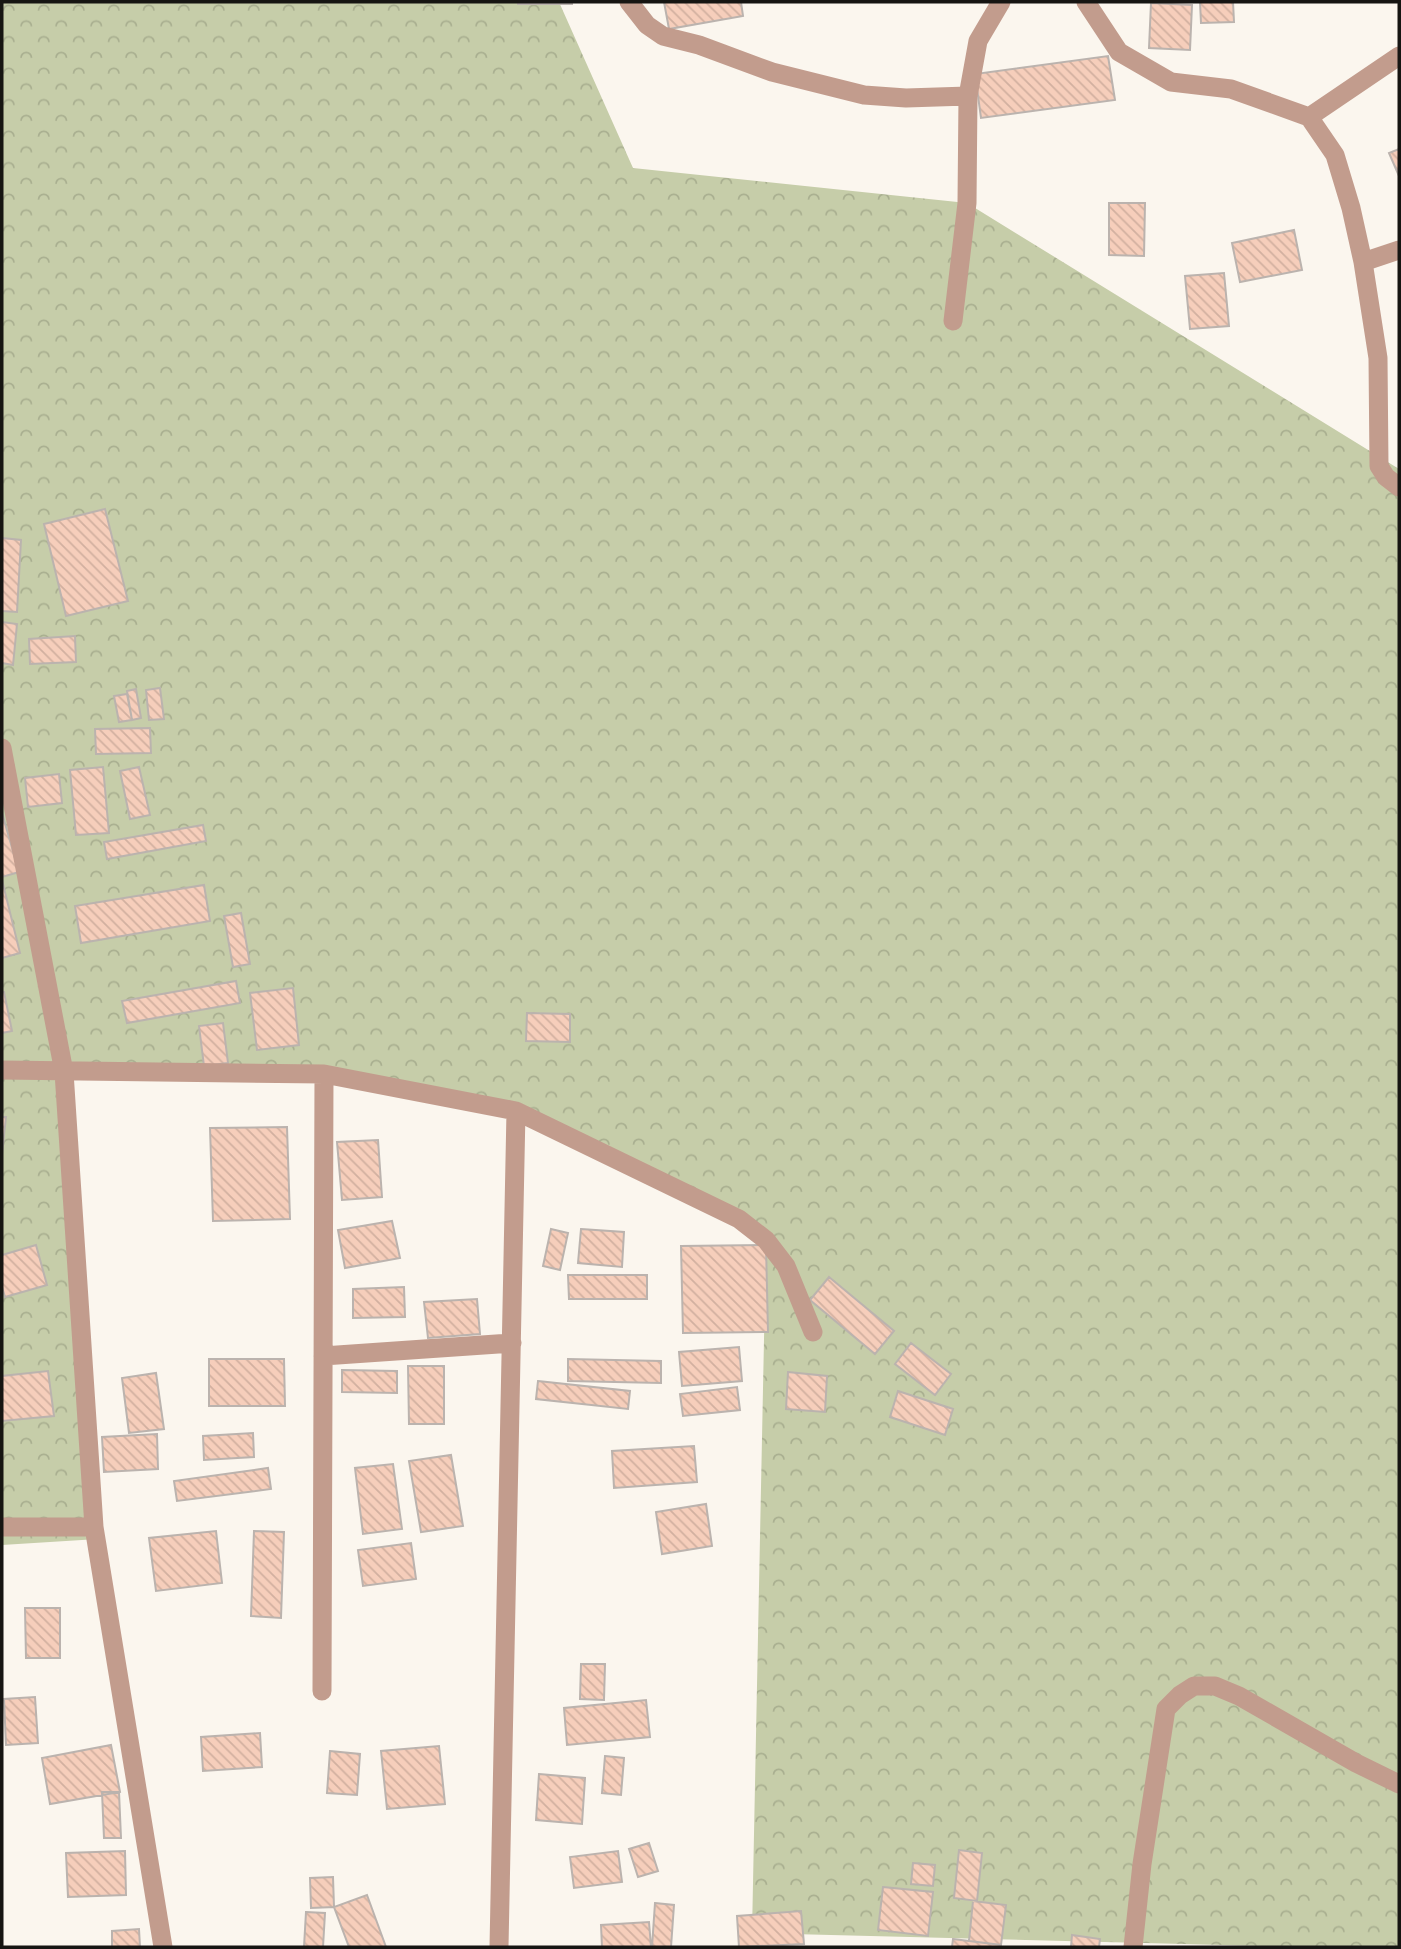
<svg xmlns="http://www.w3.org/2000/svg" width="1401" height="1949" font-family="Bitter,serif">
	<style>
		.park { fill: url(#park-crowns) }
		.building { fill: url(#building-back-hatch); stroke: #bbb3ae; stroke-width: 2 }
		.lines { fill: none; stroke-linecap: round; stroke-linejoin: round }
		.minor { stroke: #c29c8d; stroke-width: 19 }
	</style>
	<defs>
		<pattern id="park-crowns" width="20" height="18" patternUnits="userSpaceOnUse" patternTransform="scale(1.75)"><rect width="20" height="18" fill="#c6cda9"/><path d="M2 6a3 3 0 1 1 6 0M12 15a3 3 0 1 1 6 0" fill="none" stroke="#a9af90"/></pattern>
		<pattern id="building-back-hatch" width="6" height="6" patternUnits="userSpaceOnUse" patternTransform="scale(1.75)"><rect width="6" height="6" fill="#f6cebb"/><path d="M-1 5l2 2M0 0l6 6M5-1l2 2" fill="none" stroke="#d2b0a0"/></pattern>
	</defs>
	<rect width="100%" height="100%" fill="#fbf6ee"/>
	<path class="park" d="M2,2H559L633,168L967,203L1399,469V1947H1298L752,1933L766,1240L516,1111L324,1074L2,1069Z
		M2,1070L64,1072L98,1539L2,1545Z"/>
	<path class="building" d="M518,2H572V4H518Z
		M664,2H741L743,16L669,29Z
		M1200,2H1233L1234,22L1201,23Z
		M1151,3L1192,5L1190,50L1149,48Z
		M1108,56L1115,100L981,118L975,74Z
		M1399,149V176L1389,153Z
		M1109,203H1145L1144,256L1109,255Z
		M1294,230L1302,270L1240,282L1232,243Z
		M1224,273L1229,326L1190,329L1185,276Z
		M105,509L128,601L66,616L44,524Z
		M2,538L21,540L17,612L2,611Z
		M2,622L17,624L13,665L2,663Z
		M75,636L76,662L30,664L29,639Z
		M160,688L164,719L149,720L146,690Z
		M136,689L141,718L132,720L127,691Z
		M127,694L132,720L119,722L114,696Z
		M150,728L151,753L96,754L95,729Z
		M103,767L109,833L76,835L70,770Z
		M139,767L150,815L130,819L120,771Z
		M59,774L62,803L28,807L25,778Z
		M2,813L19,872L2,877Z
		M203,825L206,841L107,859L104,842Z
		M2,880L20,953L2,958Z
		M204,885L210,921L81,943L75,906Z
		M241,913L250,964L233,967L224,916Z
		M236,981L240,1003L127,1023L122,1001Z
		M293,988L299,1045L257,1050L250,993Z
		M2,992H4L12,1031L2,1033Z
		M527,1013L570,1014V1042L526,1041Z
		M223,1023L228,1063L204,1066L199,1026Z
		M2,1117H6L2,1154Z
		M287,1127L290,1219L213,1221L210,1128Z
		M378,1140L382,1197L342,1200L337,1142Z
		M392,1221L400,1258L345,1268L338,1230Z
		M551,1229L568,1233L560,1270L543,1266Z
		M581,1229L624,1232L622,1267L578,1263Z
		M36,1245L47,1285L5,1297L2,1287V1255Z
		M766,1245L768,1332L683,1333L681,1246Z
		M568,1275H647V1299H569Z
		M829,1277L894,1331L875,1354L810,1300Z
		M404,1287L405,1317L353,1318V1289Z
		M477,1299L480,1334L428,1338L424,1302Z
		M911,1343L951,1374L935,1395L895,1364Z
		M739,1347L742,1381L682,1386L679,1352Z
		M209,1359H284L285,1406H209Z
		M568,1359L661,1361V1383L568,1381Z
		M408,1366H444V1424H409Z
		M342,1370L397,1371V1393L342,1392Z
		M48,1371L54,1416L2,1421V1376Z
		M788,1372L827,1376L825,1412L786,1409Z
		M156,1373L164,1429L129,1433L122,1378Z
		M538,1381L630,1391L628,1409L536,1399Z
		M737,1387L740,1410L683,1416L680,1394Z
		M898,1391L953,1409L945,1435L890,1417Z
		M253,1433L254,1457L204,1460L203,1436Z
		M157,1434L158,1469L104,1472L102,1437Z
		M694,1446L697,1482L614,1488L612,1451Z
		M451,1455L463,1526L421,1532L409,1461Z
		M393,1464L402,1529L363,1534L355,1468Z
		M268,1468L271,1489L177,1501L174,1481Z
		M706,1504L712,1546L662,1554L656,1512Z
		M216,1531L222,1583L156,1591L149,1538Z
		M254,1531L284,1532L281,1618L251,1616Z
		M411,1543L416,1579L363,1586L358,1550Z
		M25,1608H60V1658H26Z
		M581,1664H605L604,1700L580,1699Z
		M35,1697L38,1743L6,1745L4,1699Z
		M646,1700L650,1737L567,1745L564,1708Z
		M260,1733L262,1767L203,1771L201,1737Z
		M111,1745L120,1792L50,1804L42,1758Z
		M439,1746L445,1804L387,1809L381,1751Z
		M330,1751L360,1754L357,1795L327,1793Z
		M605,1756L624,1758L621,1795L602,1793Z
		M539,1774L585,1778L582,1824L536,1820Z
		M102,1792H119L121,1838H104Z
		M649,1843L658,1871L638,1877L629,1849Z
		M959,1850L982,1853L977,1901L954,1898Z
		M125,1851L126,1895L68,1897L66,1853Z
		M618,1851L622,1882L574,1888L570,1857Z
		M913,1863L935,1865L933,1886L911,1884Z
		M333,1877L334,1907L311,1908L310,1878Z
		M883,1887L933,1892L928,1936L878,1930Z
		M367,1895L386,1947H349L334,1907Z
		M973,1901L1006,1905L1001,1945L969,1941Z
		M655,1903L674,1905L671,1947H652Z
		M801,1911L804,1944L739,1947L737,1916Z
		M306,1912L325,1913L323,1947H304Z
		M649,1922L651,1947H602L601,1925Z
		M139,1929L140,1947H112V1931Z
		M1072,1935L1100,1939L1099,1947H1071Z
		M953,1939L1001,1945V1947H952Z"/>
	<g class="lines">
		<path class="minor" d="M629,2L647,25L663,36L699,45L772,72L864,95L906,98L968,96
			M1086,2L1119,52L1171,82L1231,89L1309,117L1335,155L1351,208L1363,262L1378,358L1379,466L1386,477L1399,487
			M1309,117L1399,56
			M1363,262L1399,250
			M953,321L967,203L968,96L978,41L1001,2
			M2,748L64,1072L94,1527
			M2,1070L324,1074L516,1111L499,1947
			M516,1111L739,1219L766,1240L786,1266L813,1332
			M323,1356L512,1343
			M2,1527H94L163,1947
			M322,1691L324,1074
			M1133,1947L1142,1864L1166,1709L1180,1695L1194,1686H1215L1239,1696L1356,1763L1399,1784"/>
	</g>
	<rect width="1401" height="1949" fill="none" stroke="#161512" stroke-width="7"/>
</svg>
